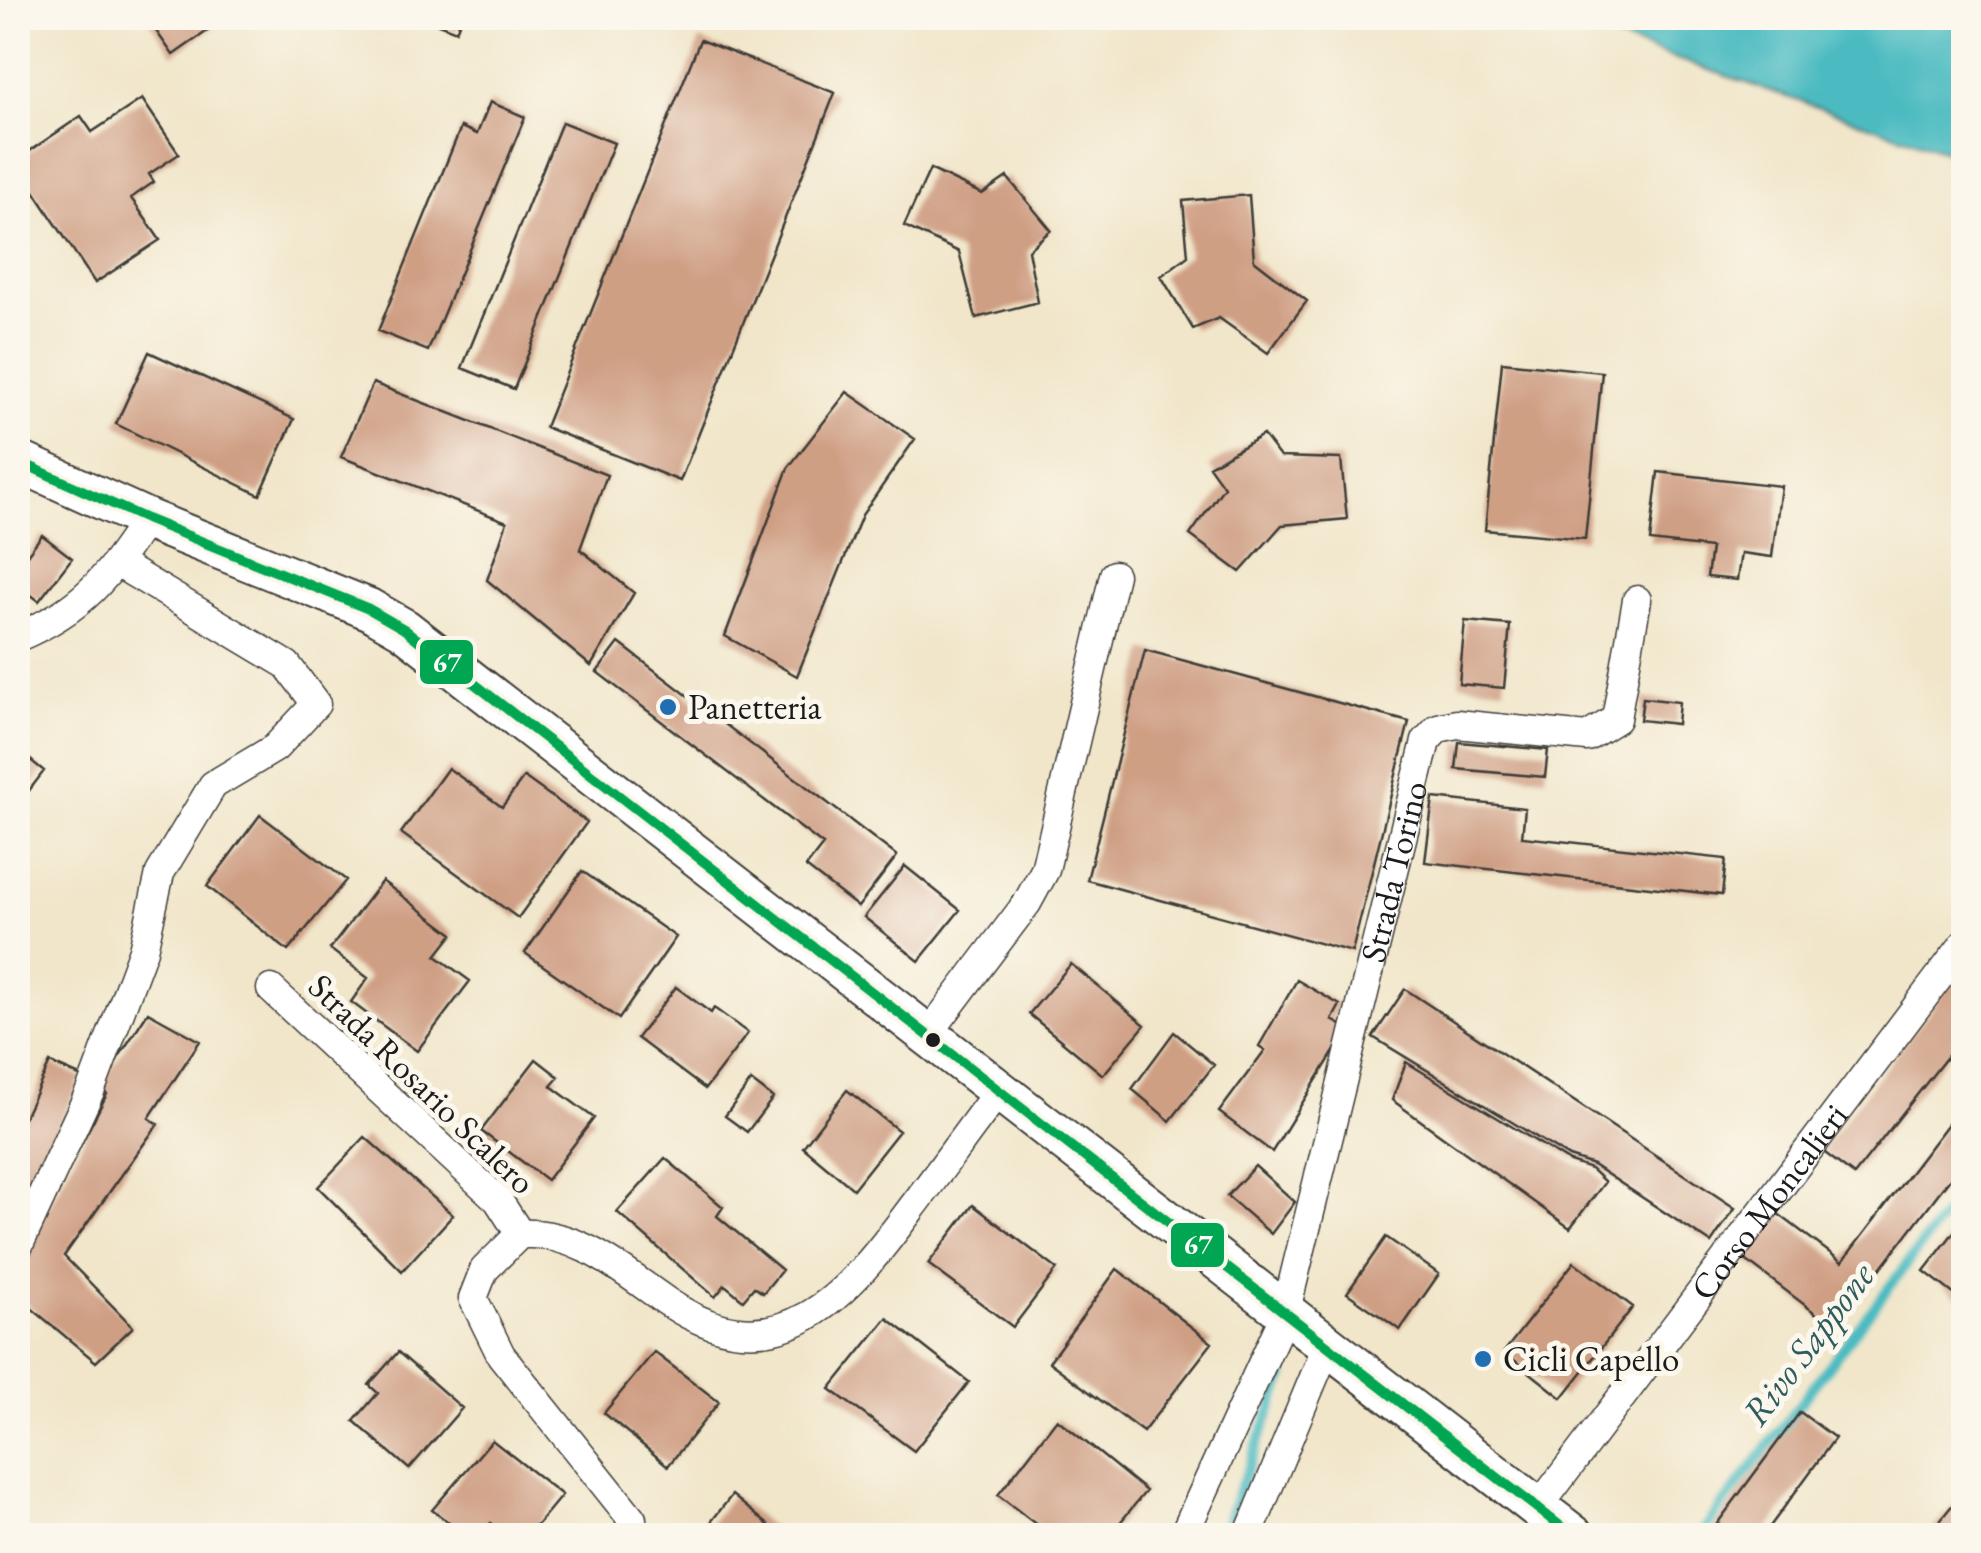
<svg xmlns="http://www.w3.org/2000/svg" width="1981" height="1553" font-family="'EB Garamond',serif">
	<style>
		.water { fill: #4cbbc1; stroke: #346c6e; stroke-width: 2.5 }
		.lines { fill: none; stroke-linecap: round; stroke-linejoin: round }
		.stream { stroke: #4cbbc1; stroke-width: 10 }
		.building { fill: #cf9f84 }
		.minor-casing { stroke: #3c3a36; stroke-width: 31 }
		.secondary-casing { stroke: #3c3a36; stroke-width: 44 }
		.minor { stroke: #fff; stroke-width: 28 }
		.secondary { stroke: #fff; stroke-width: 40 }
		.bus-1-casing { stroke: #fbf7ec; stroke-width: 18 }
		.bus-1 { stroke: #00a651; stroke-width: 10 }
		.poi-dot { fill: #1f6fb2; stroke: #fbf7ec; stroke-width: 4 }
		.bus-dot { fill: #1c1c1c; stroke: #fbf7ec; stroke-width: 4 }
		.labels { text-anchor: middle; stroke-width: 10; stroke-linejoin: round; paint-order: stroke }
		.poi-label { font-size: 35px; fill: #1c1c1c; stroke: #fbf7ec; text-anchor: start }
		.street-label { font-size: 35px; fill: #1c1c1c; stroke: #fbf7ec }
		.water-label { font-size: 38px; font-style: italic; fill: #2f5c5e; stroke: #fbf7ec }
		.line-badge { stroke: #fbf7ec; stroke-width: 4 }
		.badge-label { font-size: 28px; text-anchor: middle; font-weight: bold; fill: #fff }
	</style>
	<rect width="100%" height="100%" fill="#fbf7ec"/>
	<filter id="ink" filterUnits="userSpaceOnUse"><feTurbulence type="fractalNoise" baseFrequency=".01" numOctaves="2"/><feDisplacementMap in="SourceGraphic" scale="20" xChannelSelector="R" yChannelSelector="G"/><feConvolveMatrix kernelMatrix="1 2 1 2 8 2 1 2 1" color-interpolation-filters="sRGB"/></filter>
	<filter id="wash" filterUnits="userSpaceOnUse"><feTurbulence type="fractalNoise" baseFrequency=".0048" numOctaves="4" result="noise"/><feDisplacementMap in="SourceGraphic" scale="40" xChannelSelector="R" yChannelSelector="G"/><feGaussianBlur stdDeviation="2.25" result="paint"/><feColorMatrix in="noise" values="0 0 0 0 0 0 0 0 0 0 0 0 0 0 0 0 0 1.4 0 .05"/><feComposite in="paint" operator="in"/></filter>
	<g filter="url(#wash)">
		<rect width="100%" height="100%" fill="#f1e6ca"/>
		<path class="water" d="M1557,18H1963V157L1951,153Z"/>
		<g class="lines">
			<path class="stream" d="M1221,1536L1284,1377
				M1699,1536L1964,1189"/>
		</g>
		<g id="blocks">
			<path class="building" d="M147,18H226L173,55Z
				M423,18H461L456,31Z
				M700,40L835,93L680,481L545,427Z
				M142,99L179,154L149,174L154,182L131,198L160,240L95,283L18,167V159L81,116L92,132Z
				M490,102L525,117L428,351L378,331L461,127L477,134Z
				M562,122L614,143L514,389L462,368Z
				M930,169L982,194L1007,177L1051,230L1028,250L1038,302L976,318L959,252L904,226Z
				M1249,195L1254,260L1307,301L1268,353L1219,318L1193,329L1161,276L1188,256L1183,201Z
				M149,352L294,419L260,495L116,424Z
				M1502,362L1602,372L1585,539L1485,530Z
				M373,383L607,475L580,549L634,593L591,666L487,580L507,522L341,457Z
				M847,392L915,439L862,515L797,676L725,636L788,468Z
				M1263,435L1280,457L1341,459L1347,519L1282,525L1240,572L1190,535L1224,487L1209,466Z
				M1658,472L1781,486L1772,557L1741,553L1737,580L1707,577L1711,548L1650,541Z
				M42,535L72,558L39,601L18,585V567Z
				M1465,621L1510,625L1504,688L1459,684Z
				M619,643L897,856L858,907L806,867L823,845L597,672Z
				M1145,650L1409,722L1352,952L1087,880Z
				M1643,698L1679,702L1677,724L1640,720Z
				M1459,742L1548,750L1545,777L1456,769Z
				M18,750L44,771L18,805Z
				M448,768L502,807L524,777L587,822L518,918L401,833Z
				M1433,798L1525,808L1522,837L1726,859L1722,895L1425,862Z
				M260,815L346,880L288,951L207,886Z
				M905,866L960,910L919,961L864,917Z
				M582,871L676,937L619,1019L525,953Z
				M382,881L453,934L436,956L470,981L417,1051L351,1002L368,978L330,949Z
				M1071,964L1145,1025L1103,1075L1029,1014Z
				M1964,967V1035L1854,1175L1821,1150Z
				M1297,980L1340,1005L1332,1020L1348,1029L1272,1152L1219,1112L1265,1050L1259,1046Z
				M676,987L711,1013L714,1008L748,1033L705,1089L637,1038Z
				M1405,989L1735,1208L1711,1243L1593,1165L1569,1157L1373,1037Z
				M148,1012L200,1041L149,1118L158,1124L64,1256L133,1327L96,1362L18,1297V1266L107,1094L98,1089Z
				M1174,1032L1214,1065L1170,1121L1132,1089Z
				M536,1059L559,1077L551,1086L594,1118L547,1180L481,1131Z
				M1406,1062L1570,1162L1591,1169L1605,1182L1570,1228L1392,1100Z
				M50,1063L82,1077L18,1214V1130Z
				M751,1081L773,1098L747,1132L725,1116Z
				M847,1090L899,1131L853,1189L803,1147Z
				M1964,1103V1160L1835,1328L1739,1255L1773,1210L1842,1262Z
				M365,1137L453,1215L402,1271L318,1187Z
				M665,1158L723,1207L717,1216L782,1270L763,1293L754,1287L743,1300L725,1285L715,1297L617,1212Z
				M1255,1166L1295,1202L1271,1234L1227,1196Z
				M973,1205L1057,1269L1013,1327L928,1264Z
				M1964,1219V1302L1924,1271Z
				M1386,1237L1439,1274L1400,1330L1347,1293Z
				M1574,1262L1633,1307L1562,1398L1504,1352Z
				M1117,1269L1212,1343L1143,1432L1049,1362Z
				M887,1318L969,1382L914,1451L830,1389Z
				M398,1352L462,1408L409,1469L354,1421L378,1393L369,1385Z
				M654,1352L719,1402L668,1466L604,1413Z
				M1800,1412L1835,1438L1763,1536H1708Z
				M1057,1419L1146,1491L1109,1536H1051L998,1495Z
				M492,1440L562,1495L528,1536H509L491,1523L480,1536H467L432,1510Z
				M1964,1491V1536H1927Z
				M732,1495L782,1536H700Z"/>
		</g>
	</g>
	<g filter="url(#ink)">
		<use href="#blocks" fill-opacity="0" stroke="#3c3a36" stroke-width="2.5"/>
		<g class="lines">
			<g class="minor-casing">
				<g id="minor">
					<path d="M18,637C82,610 109,577 146,519"/>
					<path d="M271,989L498,1200L520,1234"/>
					<path d="M926,1037L1027,903L1045,870L1114,575"/>
					<path d="M18,1247L91,1089L143,950L160,873L213,785L275,748L316,704L287,665L117,563"/>
					<path id="s1" d="M1537,1509L1964,944"/>
					<path d="M628,1536L632,1519L501,1355L473,1298L484,1270L520,1234C579,1231 622,1271 669,1303C780,1377 848,1294 911,1209C940,1171 968,1131 998,1092"/>
					<path id="s2" d="M1183,1536L1285,1314L1426,741L1438,728L1457,724L1587,737L1616,719L1637,600"/>
					<path d="M1248,1536L1327,1346"/>
				</g>
			</g>
			<g class="secondary-casing">
				<path id="secondary" d="M18,461L146,519L369,609L404,629L1574,1536"/>
			</g>
			<use href="#minor" class="minor"/>
			<use href="#secondary" class="secondary"/>
			<g class="bus-1-casing">
				<path id="bus-1" d="M18,461L146,519L369,609L404,629L1573,1536"/>
			</g>
			<use href="#bus-1" class="bus-1"/>
		</g>
	</g>
	<g class="poi-dot">
		<circle cx="668" cy="707" r="10"/>
		<circle cx="1483" cy="1359" r="10"/>
	</g>
	<circle class="bus-dot" cx="933" cy="1040" r="9"/>
	<g class="labels">
		<g class="poi-label">
			<text x="688" y="719">Panetteria</text>
			<text x="1503" y="1371">Cicli Capello</text>
		</g>
		<g class="street-label">
			<text dy="12" stroke="none"><textPath href="#s2" startOffset="700">Strada Torino</textPath></text>
			<text transform="translate(422 1084) rotate(44)" y="12">Strada Rosario Scalero</text>
			<text dy="12" stroke="none"><textPath href="#s1" startOffset="385">Corso Moncalieri</textPath></text>
		</g>
		<g class="water-label">
			<text transform="translate(1808 1344) rotate(-53)" y="13">Rivo Sappone</text>
		</g>
	</g>
	<g class="line-badge">
		<rect x="418" y="638" width="57" height="48" rx="10" fill="#00a651"/>
		<rect x="1169" y="1221" width="57" height="48" rx="10" fill="#00a651"/>
	</g>
	<g class="badge-label">
		<text x="447" y="672">67</text>
		<text x="1198" y="1254">67</text>
	</g>
	<rect width="1981" height="1553" fill="none" stroke="#fbf7ec" stroke-width="60"/>
</svg>
